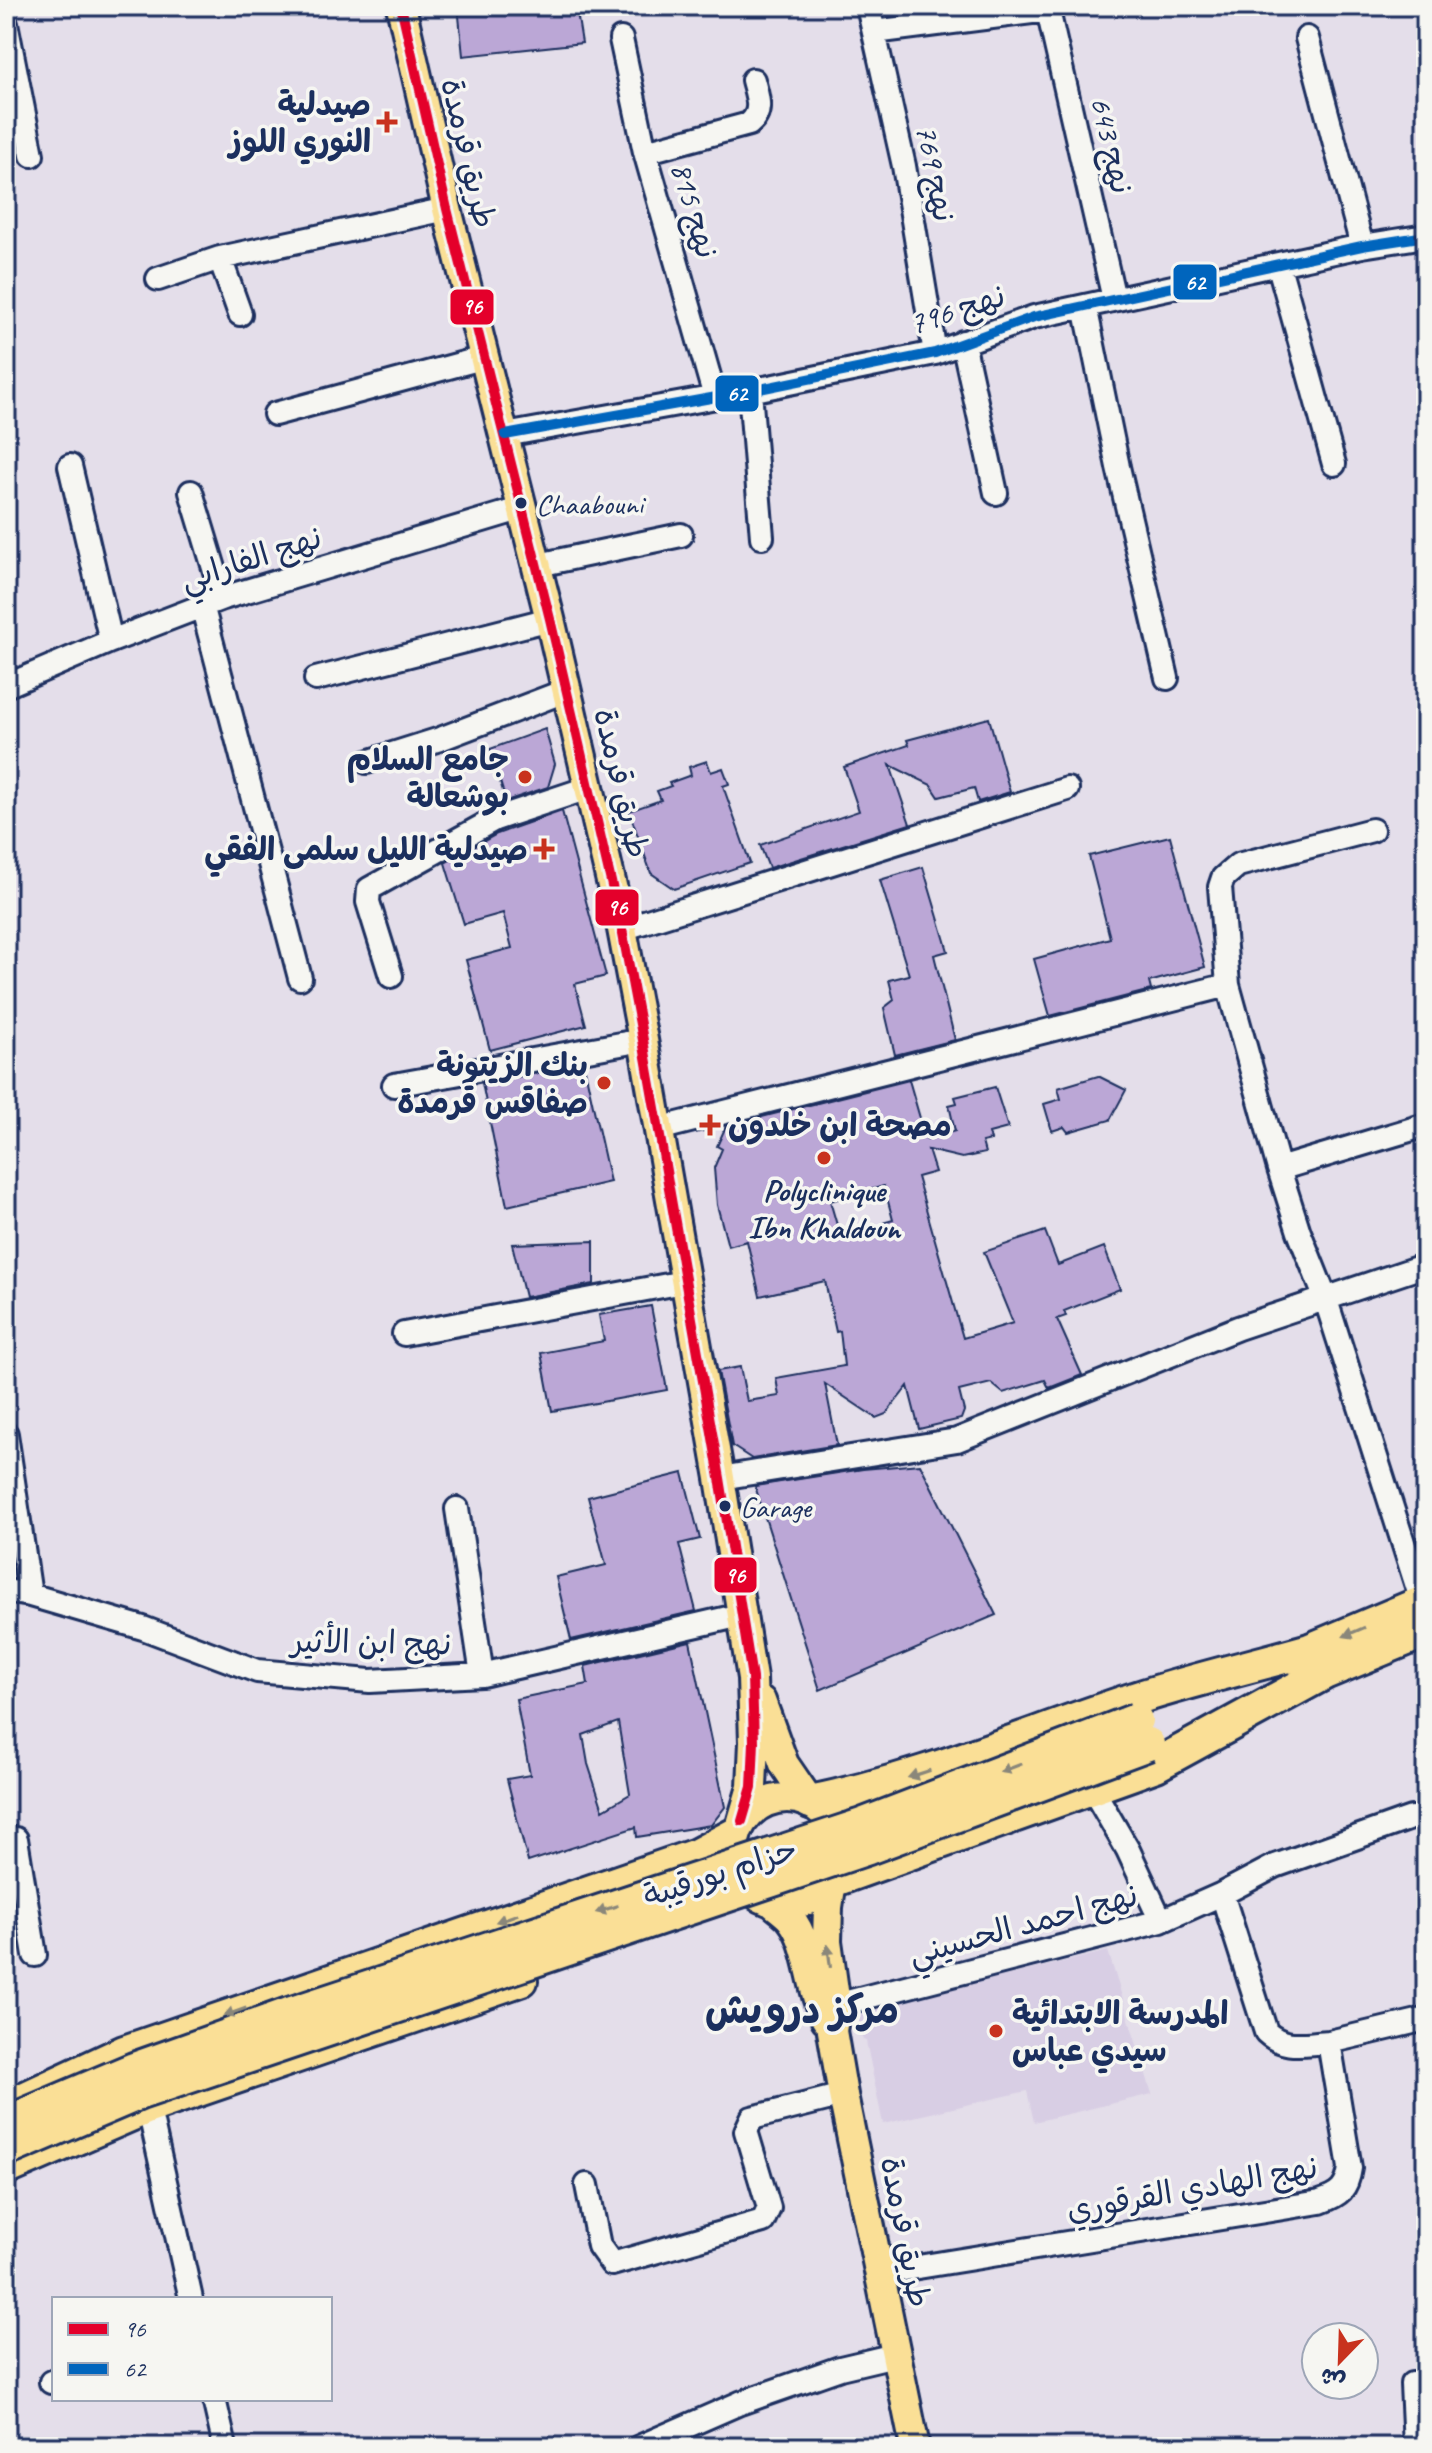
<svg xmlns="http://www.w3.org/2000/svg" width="1432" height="2453" font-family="Caveat,'Playpen Sans Arabic',sans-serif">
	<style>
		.built { fill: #d8cee4 }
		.building { fill: #bba7d6; stroke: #1b2f5e; stroke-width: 2; fill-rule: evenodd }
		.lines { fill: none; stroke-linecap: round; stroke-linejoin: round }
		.minor-casing { stroke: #1b2f5e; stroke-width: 28 }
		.major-casing { stroke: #1b2f5e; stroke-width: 34 }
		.highway-casing { stroke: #1b2f5e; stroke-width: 38 }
		.minor { stroke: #f6f6f2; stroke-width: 22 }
		.major { stroke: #fadf96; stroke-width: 28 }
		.highway { stroke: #fadf96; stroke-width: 32 }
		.highway-bridge-casing { stroke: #1b2f5e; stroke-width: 38; stroke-linecap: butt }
		.highway-bridge { stroke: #fadf96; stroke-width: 32 }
		.bus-1-casing { stroke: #f6f6f2; stroke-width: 16 }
		.bus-2-casing { stroke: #f6f6f2; stroke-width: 16 }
		.bus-1 { stroke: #e4002b; stroke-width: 10 }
		.bus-2 { stroke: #0065bd; stroke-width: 10 }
		.oneway { fill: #8a877a }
		.poi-dot { fill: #c8321e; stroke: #f6f6f2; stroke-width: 3 }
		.bus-dot { fill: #1b2f5e; stroke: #f6f6f2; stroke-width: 3 }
		.labels { text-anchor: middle; stroke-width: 7; stroke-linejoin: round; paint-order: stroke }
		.bus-label { font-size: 30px; fill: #1b2f5e; stroke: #f6f6f2; text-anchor: start }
		.poi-label { font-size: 32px; font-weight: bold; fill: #1b2f5e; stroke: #f6f6f2; text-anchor: end }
		.street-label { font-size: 32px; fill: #1b2f5e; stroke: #f6f6f2 }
		.district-label { font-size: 40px; font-weight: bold; fill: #1b2f5e; stroke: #f6f6f2 }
		.line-badge { stroke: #f6f6f2; stroke-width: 3 }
		.badge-label { font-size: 22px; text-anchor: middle; font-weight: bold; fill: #fff }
	</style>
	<rect width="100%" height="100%" fill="#e4deea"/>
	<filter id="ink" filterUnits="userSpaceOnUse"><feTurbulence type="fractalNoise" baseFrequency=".0125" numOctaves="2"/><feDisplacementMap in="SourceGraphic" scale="16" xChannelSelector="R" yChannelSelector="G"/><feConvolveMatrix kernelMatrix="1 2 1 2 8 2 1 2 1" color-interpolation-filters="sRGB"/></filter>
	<g filter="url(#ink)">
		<path class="built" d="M1108,1951L1152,2094L1034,2122L1027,2091L883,2124L866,2041L863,2040L857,2023L862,2010Z"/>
		<path class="building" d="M458,6H576L582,43L463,56Z
			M989,718L1010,792L978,802L974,788L939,797L931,785L890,765L910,824L769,868L760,845L859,811L844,767L909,745L907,740Z
			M545,729L555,764L548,787L506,801L490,749Z
			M707,761L711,772L723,768L729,784L723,786L750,863L674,889L651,873L629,811L661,800L657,791L671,786L669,783L691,775L689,767Z
			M562,811L606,976L575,984L586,1025L490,1050L466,960L512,948L503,913L464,924L445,863L497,834Z
			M1170,836L1205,967L1149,982L1151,990L1050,1016L1034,959L1110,938L1089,856Z
			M923,867L948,951L934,955L955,1040L895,1055L884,1008L894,1000L889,980L909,975L880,880Z
			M584,1065L610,1182L507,1206L482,1083Z
			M1098,1076L1126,1090L1110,1120L1068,1132L1064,1127L1052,1131L1044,1104L1061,1099L1058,1088Z
			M909,1080L926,1139L955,1131L949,1105L957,1103L955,1097L995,1087L1008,1128L989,1133L991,1140L982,1142L985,1153L962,1158L928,1150L935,1172L917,1177L963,1338L1013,1323L984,1252L1045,1231L1058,1265L1104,1247L1120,1289L1064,1311L1066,1316L1057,1319L1082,1375L1049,1388L1045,1380L1003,1393L991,1383L959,1391L964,1411L961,1419L919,1429L908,1386L886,1414L876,1418L825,1384L837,1445L752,1459L732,1446L718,1371L740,1367L747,1401L779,1396L776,1378L844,1366L840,1331L836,1332L825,1281L760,1296L747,1241L728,1246L717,1205L714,1168L722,1149L717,1146L726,1126ZM884,1186L893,1220L883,1223L885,1229L841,1239L830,1201Z
			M594,1241V1284L525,1297L512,1244Z
			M651,1306L667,1390L552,1411L541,1353L604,1341L599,1315Z
			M920,1464L996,1615L820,1690L755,1486L863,1469Z
			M683,1473L700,1539L679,1544L696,1611L571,1640L556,1577L606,1565L588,1497Z
			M690,1641L725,1807L711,1825L637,1837L636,1827L528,1862L507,1779L530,1775L516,1699L588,1684L585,1666ZM618,1722L630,1794L603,1810L588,1764L583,1735Z"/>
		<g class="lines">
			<g class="minor-casing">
				<path id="minor" d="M868,6L904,166L935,353
					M1047,6L1114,299
					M6,23L32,155
					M874,32L1048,10
					M1307,38L1362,246
					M621,39L645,152L715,397
					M645,152L749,124C764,112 757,96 753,80
					M220,258L240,314
					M1279,266L1334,464
					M158,279L220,258L447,209
					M1085,306L1118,467L1167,678
					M963,342L996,493
					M750,391L762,537
					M275,414L486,357
					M505,435L750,391L935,353L1034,317L1362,246L1426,236
					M70,466L111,641
					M191,492L223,598
					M538,565L681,535
					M202,605L300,978
					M316,679L550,619
					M6,686L111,641L223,598L523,508
					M367,762L440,739L565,691
					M622,929L1067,789
					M391,976L368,902L369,889L495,819L588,788
					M394,1085L643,1040
					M658,1129L1228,985
					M1279,1169L1228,985L1220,887L1223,878L1238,865L1372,830
					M404,1334L684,1282
					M6,1434L30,1595
					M720,1478L957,1440L1238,1328L1426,1265
					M457,1509L482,1675
					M6,1591L30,1595L143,1628L257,1671L370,1681L482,1675L741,1615
					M1422,1602L1325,1297L1299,1232L1279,1169L1426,1125
					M1092,1788L1128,1850L1161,1921
					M6,1840L16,1839L35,1955
					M836,2005L1161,1921L1222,1894L1275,1866L1411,1818
					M1329,2042L1426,2019
					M149,2109L191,2299
					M587,2185L599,2246L612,2264L763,2221L769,2208L746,2131L752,2118L843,2095
					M881,2273L1320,2202C1340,2195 1347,2189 1350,2168L1329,2042C1305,2043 1285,2050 1266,2032L1222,1894
					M51,2382L54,2381
					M1412,2384L1415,2447
					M214,2399L225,2447
					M639,2447L740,2403L840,2368L895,2355"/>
			</g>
			<g class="major-casing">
				<path id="major" d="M401,6L447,209L550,619L622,929L643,1040L720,1478L752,1678L754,1742L752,1787L742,1821
					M761,1701L784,1764L810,1802
					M734 1851a53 53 0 1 1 106 0a53 53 0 1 1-106 0Z
					M832,1881L828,1907L827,1941L836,2005L832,2031L843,2095L915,2447
					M772,1902C778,1908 786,1913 791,1919C811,1944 810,1990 826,2019
					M6,2105L124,2050L696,1853L737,1831
					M6,2171L149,2109L523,1981"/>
			</g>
			<g class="highway-casing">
				<path id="highway" d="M1293,1657L1426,1601
					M1310,1679L1426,1631
					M810,1802C919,1780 1020,1737 1125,1702C1186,1681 1251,1667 1313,1649
					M832,1881L1156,1765L1330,1670"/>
			</g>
			<use href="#minor" class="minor"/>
			<use href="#major" class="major"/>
			<use href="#highway" class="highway"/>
			<g class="highway-bridge-casing">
				<path id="highway-bridge" d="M6,2123L134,2069L289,2014L862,1825L1136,1720
					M6,2150L140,2093L868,1848L1148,1744"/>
			</g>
			<use href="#highway-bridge" class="highway-bridge"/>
			<g class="bus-1-casing">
				<path id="bus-1" d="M401,6L447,209L550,619L622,929L643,1040L720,1478L752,1678L754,1742L752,1787L742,1821"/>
			</g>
			<g class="bus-2-casing">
				<path id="bus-2" d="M505,435L750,391L935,353L1034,317L1362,246L1426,236"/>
			</g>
			<use href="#bus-1" class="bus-1"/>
			<use href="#bus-2" class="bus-2"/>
		</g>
		<defs><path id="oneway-solid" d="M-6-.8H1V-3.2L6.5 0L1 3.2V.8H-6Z" transform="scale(2)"/></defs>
		<g class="oneway">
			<use href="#oneway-solid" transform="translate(1354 1632) rotate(157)"/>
			<use href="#oneway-solid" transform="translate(1011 1768) rotate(159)"/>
			<use href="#oneway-solid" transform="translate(919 1774) rotate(162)"/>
			<use href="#oneway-solid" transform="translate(607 1909) rotate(162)"/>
			<use href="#oneway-solid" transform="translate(507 1918) rotate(161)"/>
			<use href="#oneway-solid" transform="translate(829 1956) rotate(-97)"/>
			<use href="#oneway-solid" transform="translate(235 2012) rotate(161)"/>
		</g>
	</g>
	<g class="poi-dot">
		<path d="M383 110h8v8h8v8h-8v8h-8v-8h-8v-8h8z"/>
		<circle cx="525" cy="777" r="8"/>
		<path d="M540 837h8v8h8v8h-8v8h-8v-8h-8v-8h8z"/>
		<circle cx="604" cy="1083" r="8"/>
		<path d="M706 1113h8v8h8v8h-8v8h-8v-8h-8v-8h8z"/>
		<circle cx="824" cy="1158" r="8"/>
		<circle cx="996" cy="2031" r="8"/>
	</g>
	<g class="bus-dot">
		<circle cx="521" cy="503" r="7"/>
		<circle cx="725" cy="1506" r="7"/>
	</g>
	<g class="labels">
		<g class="bus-label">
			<text x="536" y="514">Chaabouni</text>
			<text x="740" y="1517">Garage</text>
		</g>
		<g class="poi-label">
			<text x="371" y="115">صيدلية<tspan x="371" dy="37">النوري اللوز</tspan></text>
			<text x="509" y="770">جامع السلام<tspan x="509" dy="37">بوشعالة</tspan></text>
			<text x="528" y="860">صيدلية الليل سلمى الفقي</text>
			<text x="588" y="1076">بنك الزيتونة<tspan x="588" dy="37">صفاقس قرمدة</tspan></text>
			<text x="728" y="1136" text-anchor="start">مصحة ابن خلدون</text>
			<text x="824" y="1201" text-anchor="middle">Polyclinique<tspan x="824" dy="37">Ibn Khaldoun</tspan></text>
			<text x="1012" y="2024" text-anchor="start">المدرسة الابتدائية<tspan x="1012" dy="37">سيدي عباس</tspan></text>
		</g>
		<g class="street-label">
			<text transform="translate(1112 145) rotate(77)" y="11">نهج 643</text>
			<text transform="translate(469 153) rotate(77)" y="11">طريق قرمدة</text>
			<text transform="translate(936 173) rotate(79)" y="11">نهج 769</text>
			<text transform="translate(695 210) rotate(74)" y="11">نهج 815</text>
			<text transform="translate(957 309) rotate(-18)" y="11">نهج 796</text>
			<text transform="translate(251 558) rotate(-18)" y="11">نهج الفارابي</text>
			<text transform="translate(622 783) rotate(77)" y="11">طريق قرمدة</text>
			<text transform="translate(371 1642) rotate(1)" y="11">نهج ابن الأثير</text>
			<text transform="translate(720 1872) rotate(-18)" y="11">حزام بورقيبة</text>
			<text transform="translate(1023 1924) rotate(-15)" y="11">نهج احمد الحسيني</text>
			<text transform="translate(1192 2188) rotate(-10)" y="11">نهج الهادي القرقوري</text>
			<text transform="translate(906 2232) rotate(79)" y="11">طريق قرمدة</text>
		</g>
		<g class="district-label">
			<text x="802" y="2023">مركز درويش</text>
		</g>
	</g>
	<g class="line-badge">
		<rect x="1172" y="263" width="46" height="38" rx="8" fill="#0065bd"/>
		<rect x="449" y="288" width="46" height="38" rx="8" fill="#e4002b"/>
		<rect x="714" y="374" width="46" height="39" rx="8" fill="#0065bd"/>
		<rect x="594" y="888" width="46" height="39" rx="8" fill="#e4002b"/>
		<rect x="713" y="1556" width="45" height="38" rx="8" fill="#e4002b"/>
	</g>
	<g class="badge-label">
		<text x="1195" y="290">62</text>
		<text x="472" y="314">96</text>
		<text x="737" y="401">62</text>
		<text x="617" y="915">96</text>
		<text x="735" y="1583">96</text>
	</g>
	<rect width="1432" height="2453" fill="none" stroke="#f6f6f2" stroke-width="32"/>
	<rect x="16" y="16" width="1400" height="2421" fill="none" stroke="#1b2f5e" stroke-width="3" filter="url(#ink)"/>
	<rect x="52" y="2297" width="280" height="104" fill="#f6f6f2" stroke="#9ea6b7" stroke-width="2"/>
	<rect x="68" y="2323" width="40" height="12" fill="#e4002b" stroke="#9ea6b7" stroke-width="2"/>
	<text x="124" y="2337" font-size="24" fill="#1b2f5e">96</text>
	<rect x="68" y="2363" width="40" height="12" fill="#0065bd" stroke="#9ea6b7" stroke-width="2"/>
	<text x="124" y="2377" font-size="24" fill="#1b2f5e">62</text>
	<g transform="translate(1340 2361) rotate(203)"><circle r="38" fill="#f6f6f2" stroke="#9ea6b7" stroke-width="2"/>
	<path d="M0-6L14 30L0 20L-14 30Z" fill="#c8321e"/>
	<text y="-12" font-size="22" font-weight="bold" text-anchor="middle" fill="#1b2f5e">ش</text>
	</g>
</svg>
